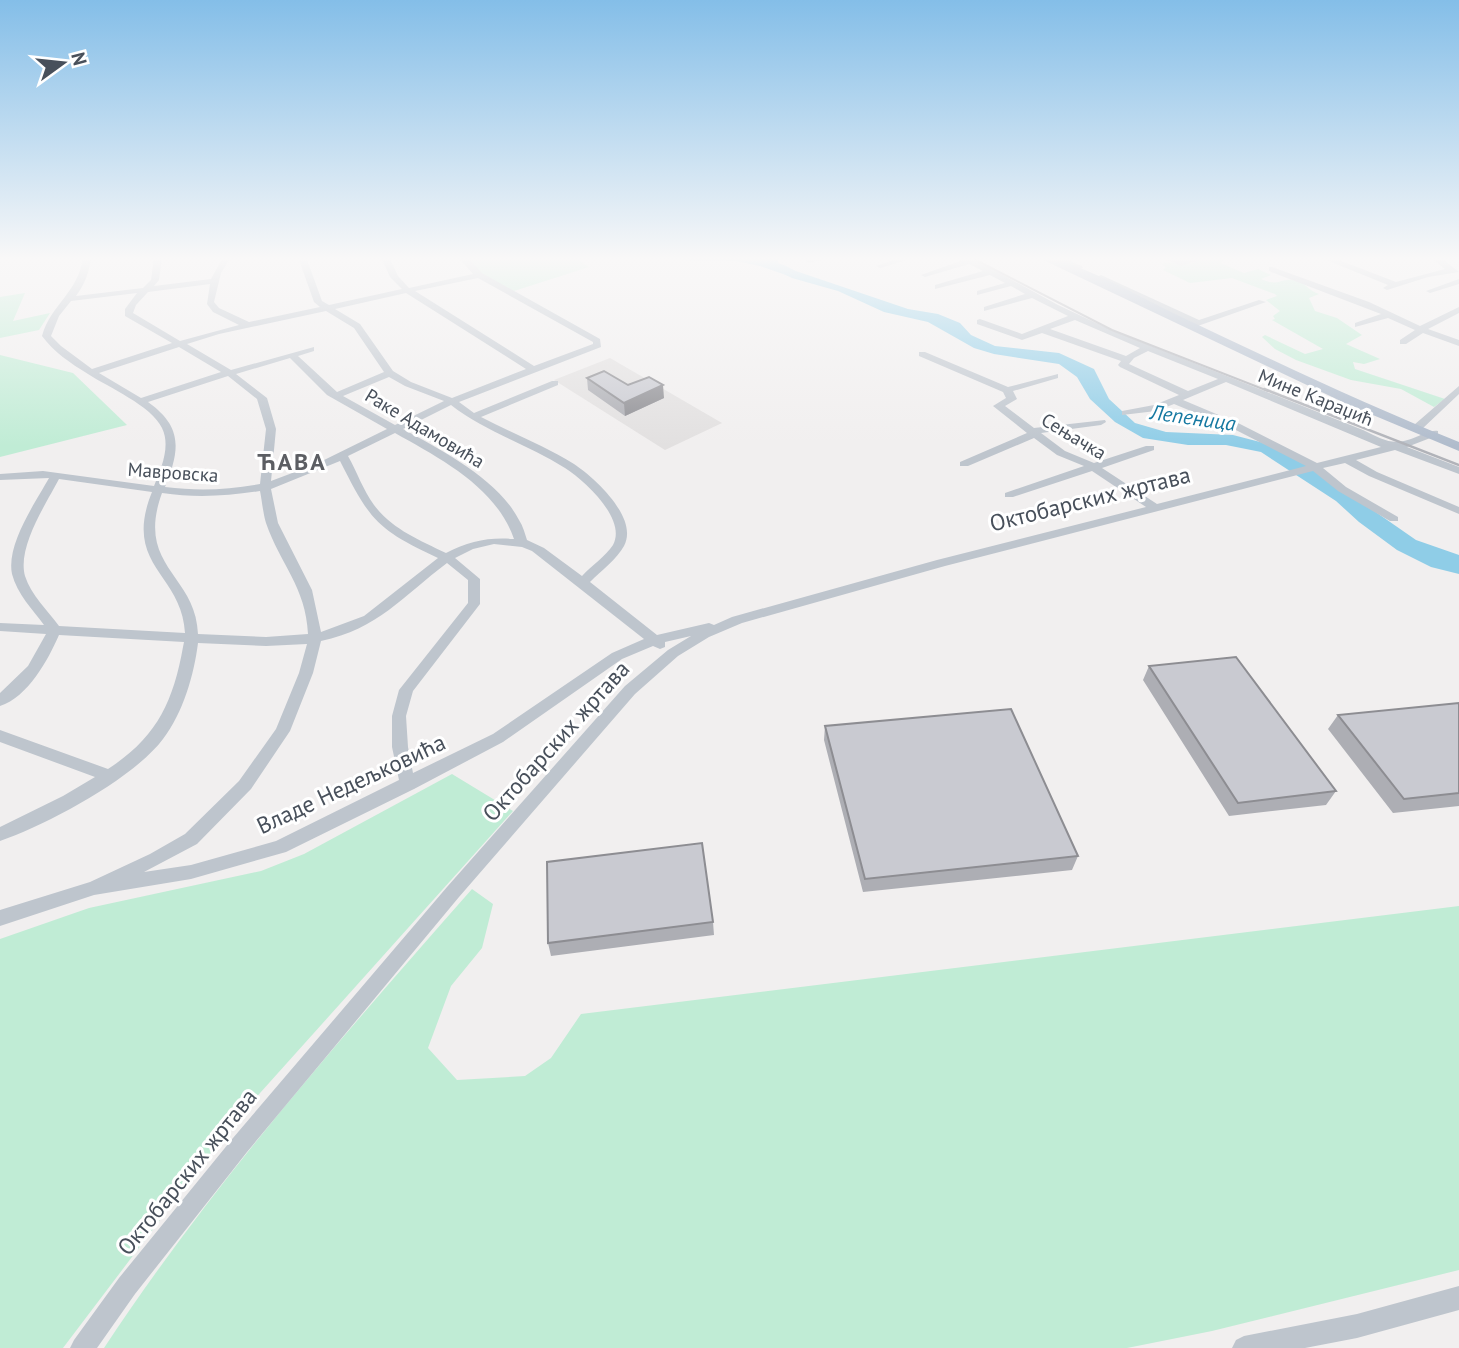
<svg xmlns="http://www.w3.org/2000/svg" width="1459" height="1348" font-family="'PT Sans',sans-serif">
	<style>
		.education { fill: #e2e0e0 }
		.green { fill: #c0ecd5 }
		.water { fill: #8fcde7 }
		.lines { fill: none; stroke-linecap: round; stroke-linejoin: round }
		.stream { stroke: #8fcde7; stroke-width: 2 }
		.river { fill: #8fcde7; fill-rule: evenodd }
		.minor { fill: #bec5cd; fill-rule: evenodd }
		.major { fill: #b0bccc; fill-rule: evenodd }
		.rail-far1 { stroke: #b1b3b9; stroke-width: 2 }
		.rail { stroke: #b1b3b9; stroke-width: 2.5 }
		.wall { fill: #adaeb4 }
		.shaded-wall { fill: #8d8d92 }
		.building { fill: #c9cad1; stroke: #8d8d92; stroke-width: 2 }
		.labels { text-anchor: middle; stroke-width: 6; stroke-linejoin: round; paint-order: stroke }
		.far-street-label { font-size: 19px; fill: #48505b; stroke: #fff }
		.far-water-label { font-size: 21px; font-style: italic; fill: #1578a1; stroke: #fff }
		.street-label { font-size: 23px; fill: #48505b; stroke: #fff }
		.far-district-label { font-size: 24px; font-weight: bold; letter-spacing: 2px; fill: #5c5e63; stroke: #fff }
	</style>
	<rect width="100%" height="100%" fill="#f1efef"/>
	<path class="education" d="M610,358L722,423L665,450L554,380Z"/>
	<path class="green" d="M465,257H555L558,260L576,258L589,267L514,291L482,275Z
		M1193,257H1229L1220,263L1244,273L1258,269L1271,275L1261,279C1279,287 1280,278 1295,280C1302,280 1310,292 1319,294L1309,298L1315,311L1337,318L1362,335L1346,344L1380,359L1364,364L1353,362L1355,369L1445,399L1434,407L1401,389L1351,380L1296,360L1275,349L1262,337L1265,335L1305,354L1323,349L1272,320L1275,319L1273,316L1280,311L1266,300L1277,296L1275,294L1232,278L1190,283L1163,270L1166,267L1161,264C1173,260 1183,267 1196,262Z
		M25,293L13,321L50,313L39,330L0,338V297Z
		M0,355L73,373L127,425L0,457Z
		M452,774L513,811L235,1121L63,1348H0V939L89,908L261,871L304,854Z
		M472,889L493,904L482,948L451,986L428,1048L457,1080L525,1076L551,1058L581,1014L1459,906V1270L1212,1331L1127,1348H104C212,1184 343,1036 472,889Z"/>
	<path class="water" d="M765,257H778V264L784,267L908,309L938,314L960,323L971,335L995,346L1059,353L1094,369L1109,399L1135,423L1166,432L1233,435L1264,443L1305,463L1416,540L1459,555V574L1431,567L1397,550L1359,522L1336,501L1261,452L1226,445H1188L1143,438L1115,422L1090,399L1077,377L1059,364L994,354L974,348L928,322L884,312L838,291L792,278L769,267L772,265Z"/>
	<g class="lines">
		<path class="stream" d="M769,257L770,265"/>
		<path class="river" d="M678,257C716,257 769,250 801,275L795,278L760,266L736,261L683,260Z"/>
		<path class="minor" d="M83,257H91C89,273 85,284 76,296L143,288L151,280L154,257H162L159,280L154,286L211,279L223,257H231L221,273L214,302L219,308L249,322L320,307L314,302L298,257H306L322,301L329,305L402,289L390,277L381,257H389L398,276L409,288L473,274L458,257H467L482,273L600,339L601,347L459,402L474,413L552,381H558V385L481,417C512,433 545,446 574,464C595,478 639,518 624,546C617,559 601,571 590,582L657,635L709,623L714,625L732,617L937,560L1146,507L1092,471L1013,497H1005V493L1084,466L1057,455L1034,438L968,466H960V462L1027,433L993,406L1006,398L1003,392L919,356V352H925L1008,387L1058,374V378L1013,391L1017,399L1005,406L1034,428L1105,420L1106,422L1101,425L1041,433L1065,451L1094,463L1146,446H1154V450L1102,468L1157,504L1306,466L1232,428L1174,404L1156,411L1122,415V411L1154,405L1179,395L1120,367L1118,365L1121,361L1042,333L1022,340L977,324V320L980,319L1022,334L1068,316L1032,298L984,311V307L1025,294L1011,286L977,295V291L1005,283L990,275L935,289V285L983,271L969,264L925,277L921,275L963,260L959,257H970L1058,305L1111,330L1363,430C1385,440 1392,447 1416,437C1424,434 1430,430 1438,431V435L1407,447L1459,467V474L1395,450L1356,460L1377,472L1459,507V514L1369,476L1345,463L1323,468L1346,487L1398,517V521H1390L1338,491L1313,471L945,566L742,623L709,637L678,656L635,694L459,897L247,1152L135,1294L97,1348H70L74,1340L119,1278L233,1138L447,887L625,686L668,650L691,636L665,642V647L660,649L653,646L622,659L503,742L414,789L286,852L191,879L94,895L0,926V910L90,882L150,854L185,834L239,781L276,729L299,673L307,644L266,646L198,643C194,675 183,713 163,739C134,778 47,825 0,841V827L63,796L95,777L0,742V730L108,769C156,738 173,703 183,647L184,642L59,635C48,660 28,697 0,706V693L28,666L46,634L0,631V623L44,625C33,610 17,594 12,574C6,545 35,503 49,478L0,480V474L43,471L154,486C161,469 171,446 162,428C152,406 108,387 88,374C70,363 54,352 42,336C51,304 79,292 83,257ZM478,278L593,342V344L534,366L415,291ZM210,284L207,304L213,312L239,325L180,341L133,313L136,305L148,292ZM137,293L125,309V316L172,343L92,369L61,346L51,336L59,316L71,301ZM406,293L526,369L452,398L411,382L393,371L360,324L335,309ZM326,311L354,328L384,372L337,392L298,356L314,351V347L231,370L187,344L219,334ZM1075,320L1140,348L1126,356L1050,329ZM179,347L221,372L141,398L99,373ZM1148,351L1218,379L1188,391L1129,364L1134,358ZM290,358L327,395L387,429L316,464L271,481L276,429L267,398L236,374ZM228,376L257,399L266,429L260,484C227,490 198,491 165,487C180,450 183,427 148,402ZM389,377L405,386L444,401L395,425L343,396ZM1226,382L1381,447L1317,463L1240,424L1183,400ZM451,405C486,432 528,445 565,468C585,481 627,519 613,545C606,556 591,566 582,576L544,548L527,540C525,534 523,526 519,520C498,479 441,450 403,429ZM395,433C441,459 496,487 514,539C489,537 469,541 446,553C419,540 392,529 374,505C363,490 357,472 348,456ZM340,461C370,520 376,529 438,558L364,616L321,632L312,590L278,523L271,489ZM59,479L152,492C122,566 182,573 185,633L59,626C48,611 31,595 25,576C17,547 46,504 59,479ZM260,491C262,501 263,513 266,523C280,564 306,587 308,634L266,637L198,634C196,574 135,567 162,493C196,498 227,496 260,491ZM494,544L522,547L532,551L644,639L612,653L493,734L413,773L408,747L406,716L413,691L480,604V579L455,558L473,549ZM447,563L468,580V603L399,690L392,716V747L399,780L276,841L191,865L144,872L197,844L251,789L290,731L313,673L321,641C378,629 403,596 447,563Z
			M815,257H833L809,263L805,261Z
			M902,257H917L880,268L876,266Z
			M1060,257L1082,266L1083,268L1076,270L1050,258Z
			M1161,257C1171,257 1180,262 1188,260L1187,257H1195L1197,261L1181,266Z
			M1319,257H1331L1396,282L1445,269L1430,257H1440L1459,272L1428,277L1387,290L1383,288L1388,285Z
			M1272,267L1369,302L1420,326L1459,307V313L1428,329L1459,340V346L1423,333L1406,344H1400V340L1415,330L1388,318L1355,327V323L1381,314L1269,271V267Z
			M1101,275L1199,320L1259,300L1266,302L1192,328L1188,325L1191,322L1098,279L1097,277Z
			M1459,279V284L1430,293L1426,291Z
			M1459,386V394L1422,429H1414V425Z
			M1459,1286V1310L1357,1338L1305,1348H1232L1236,1340L1244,1336L1357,1314Z"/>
		<path class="major" d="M1037,257C1071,257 1138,296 1171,312C1266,357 1361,403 1459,442V451L1349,405Z"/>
		<path class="rail-far1" d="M970,257L1112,330L1268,391"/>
		<path class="rail" d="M1264,389L1459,465"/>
	</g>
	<path class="wall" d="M587,378L628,385L664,398L625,416L588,390Z
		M1149,666L1336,791L1326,805L1229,816L1143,680Z
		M1459,703V806L1393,813L1328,729L1338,715Z
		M825,726L1078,856L1072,870L863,892L824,740Z
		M713,922L714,935L551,956L548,943Z"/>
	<path class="shaded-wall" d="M663,385L664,398L625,416L624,403Z"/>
	<path class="building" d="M604,371L628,385L649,377L663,385L624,403L587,378Z
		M1236,657L1336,791L1238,803L1149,666Z
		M1459,703V793L1404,799L1338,715Z
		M1011,709L1078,856L865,879L825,726Z
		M702,843L713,922L548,943L547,862Z"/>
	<linearGradient id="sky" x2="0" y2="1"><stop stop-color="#84bee8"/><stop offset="0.58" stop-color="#f9f8f8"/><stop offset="1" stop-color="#f9f8f8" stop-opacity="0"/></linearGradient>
	<rect width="1459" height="446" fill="url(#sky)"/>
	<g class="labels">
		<g class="far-street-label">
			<text transform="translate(1316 397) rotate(22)" y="7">Мине Караџић</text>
			<text transform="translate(425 428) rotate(31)" y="7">Раке Адамовића</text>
			<text transform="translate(1074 436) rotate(31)" y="7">Сењачка</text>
			<text transform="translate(173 472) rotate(4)" y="7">Мавровска</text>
		</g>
		<g class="far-water-label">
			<text transform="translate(1193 418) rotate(8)" y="7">Лепеница</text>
		</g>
		<g class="street-label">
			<text transform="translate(1090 499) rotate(-14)" y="8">Октобарских жртава</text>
			<text transform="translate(556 741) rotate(-48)" y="8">Октобарских жртава</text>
			<text transform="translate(351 784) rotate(-25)" y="8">Владе Недељковића</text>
			<text transform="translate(187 1172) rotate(-51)" y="8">Октобарских жртава</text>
		</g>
		<g class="far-district-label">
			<text x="292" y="470">ЋАВА</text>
		</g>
	</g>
	<g transform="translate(63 63) rotate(75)" stroke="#ffffff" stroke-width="5" paint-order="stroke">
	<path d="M0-5L12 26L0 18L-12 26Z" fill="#48505b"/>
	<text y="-10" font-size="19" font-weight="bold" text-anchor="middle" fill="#48505b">N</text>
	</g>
</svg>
